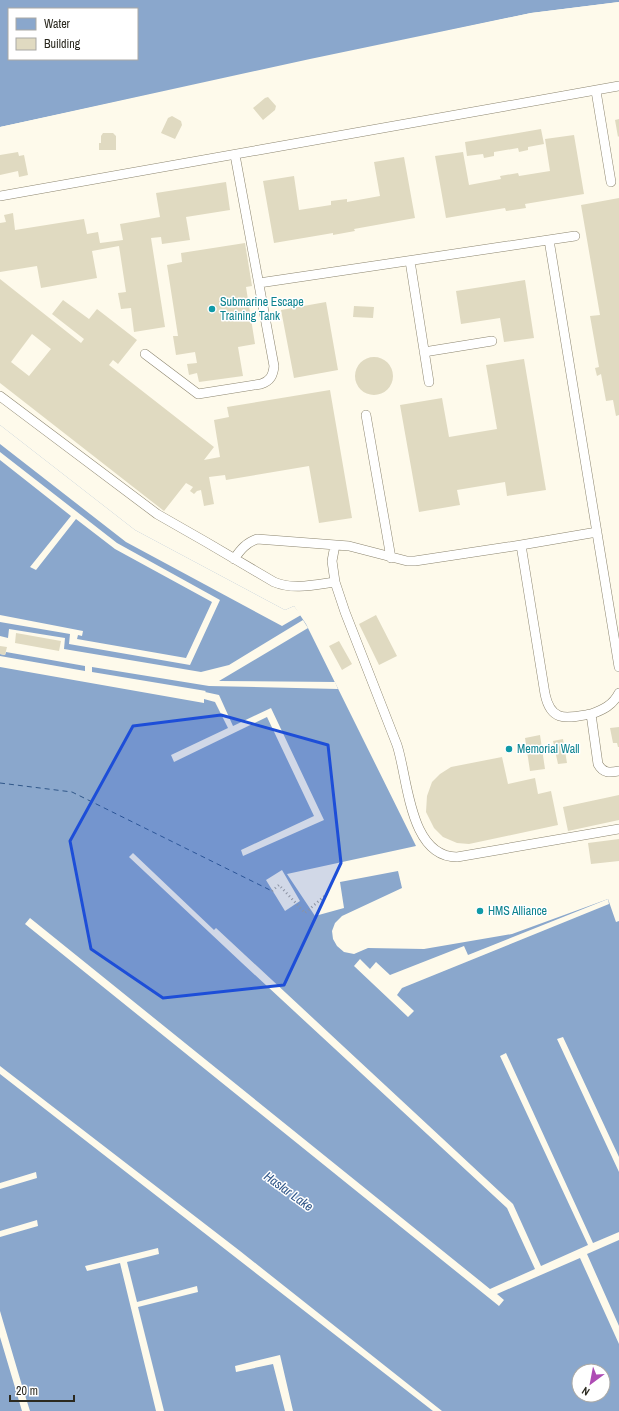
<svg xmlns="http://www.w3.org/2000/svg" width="619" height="1411" font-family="'Archivo Narrow',sans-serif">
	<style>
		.water { fill: #8aa7cc; fill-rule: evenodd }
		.pier { fill: #fefaeb }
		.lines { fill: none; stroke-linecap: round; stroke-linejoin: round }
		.ferry { stroke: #305789; stroke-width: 1; stroke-dasharray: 5 4; stroke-linecap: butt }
		.building { fill: #e0dac1; fill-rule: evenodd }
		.lane-casing { stroke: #8c856f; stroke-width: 10 }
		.path { stroke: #a7a497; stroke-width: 2.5; stroke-dasharray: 1 3; stroke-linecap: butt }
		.lane { stroke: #fff; stroke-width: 9 }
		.marked { fill: #1d4ed8; fill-opacity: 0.2; stroke: #1d4ed8; stroke-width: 3; stroke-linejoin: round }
		.culture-dot { fill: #0f9aa8; stroke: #fff; stroke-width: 1.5 }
		.labels { text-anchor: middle; stroke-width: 3; stroke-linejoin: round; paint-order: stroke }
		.culture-label { font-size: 12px; fill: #0d838f; stroke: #fff; text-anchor: start }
		.water-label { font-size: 13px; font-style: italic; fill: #305789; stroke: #fff }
	</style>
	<rect width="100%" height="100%" fill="#fefaeb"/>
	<path class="water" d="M0,0H619V2L531,13L310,59L0,127ZM9,9H137V59H9Z
		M0,425L135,530L285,610L294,606L306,624L416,846L287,874L315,916L344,908L340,882L398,871L402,888L342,916L335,923L332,931L333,939L337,946L344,952L354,954L368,948L424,949L512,934L608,899L616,922L619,921V1411H0ZM579,1371H603V1395H579Z"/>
	<path class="pier" d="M619,2V4L531,15L310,61L0,129V127L531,13Z
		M0,425L135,530L285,610L294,606L301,615L282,626L126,542L0,444Z
		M0,452L117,543L220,600L190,665L69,644L70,634L0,622V615L83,631L82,636L78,635L77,639L186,658L212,602L115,549L76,519L36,570L30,567L71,516L0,460Z
		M303,620L308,628L219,681L335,682L338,689L209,686L92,667V672L206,691L205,692L219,695L233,726L271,708L324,820L243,856L241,850L314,816L267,717L174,762L171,755L228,728L215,702L204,699V703L0,667V656L85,671V666L6,652L5,655L0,654V636L8,638L9,629L65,638L64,649L201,672L229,665Z
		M133,853L214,930L216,928L513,1204L541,1266L588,1245L500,1056L506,1053L593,1243L619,1232V1240L587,1254L619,1326V1344L580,1258L497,1294L504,1300L499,1306L25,924L30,918L490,1289L535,1269L507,1208L242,963L129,857Z
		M282,870L300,901L285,911L266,880Z
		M608,899L609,904L402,988L397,995L414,1011L408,1017L354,966L360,959L370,969L376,962L390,975L464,946L468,955Z
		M563,1037L619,1157V1172L557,1039Z
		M0,1066L240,1251L442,1411H433L0,1074Z
		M36,1172L37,1178L0,1189V1183Z
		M37,1220L38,1226L0,1237V1231Z
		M158,1248L159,1254L127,1262L137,1302L197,1286L198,1292L138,1307L164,1411H156L120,1263L87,1271L85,1266Z
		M0,1311L23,1389L30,1411H22L0,1337Z
		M280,1355L293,1411H285L273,1364L236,1372L235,1366Z"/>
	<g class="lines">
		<path class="ferry" d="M0,783L72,792L272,891"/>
	</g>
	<path class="building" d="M268,97L276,106L275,110L263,120L253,108L265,98Z
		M172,116L181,121L182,125L175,139L161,133L168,118Z
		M619,119V136L618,137L615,120Z
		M541,129L544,144L528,147V150L519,152L518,148L494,152V156L484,158L483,154L467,156L465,142Z
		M103,133H113L116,136V150H99V143H101V136Z
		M574,135L584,194L525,204L526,208L506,211L505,208L446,218L435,156L463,152L469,185L501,179L500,176L518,173L519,176L550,171L545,139Z
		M18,152L19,156L24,155L28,175L19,177L18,171L0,175V155Z
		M404,157L415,218L354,229L355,231L333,235V233L274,243L263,181L294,176L299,210L331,205V201L347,199V202L380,196L374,162Z
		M226,182L230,210L186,217L190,240L162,244L161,237L151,238L165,327L134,332L131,308L121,309L118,293L126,292L119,246L92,251L97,278L41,288L37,266L0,272V223L6,222L4,215L13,213L15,230L84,219L87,234L98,232L100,243L123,240L120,224L160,217L156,193Z
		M619,198V415L616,416L613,400L606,401L601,374L597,376L595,368L599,367L590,316L600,315L581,205Z
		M245,243L252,286L246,287L255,344L238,347L243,376L199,382L197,373L189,375L187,364L197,363L195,352L176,355L173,336H178L167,265L182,262L181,253Z
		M0,279L81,343L84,339L52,314L63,300L89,319L97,309L137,340L118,364L113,360L109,365L214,447L204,460L220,457L214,420L229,417L227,407L330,390L352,518L319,523L309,466L226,480L225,475L209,477L214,504L204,506L201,490L197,491L194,494L190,491L193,487L186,483L164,511L0,383ZM32,334L51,349L29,376L11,362Z
		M525,280L534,338L504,342L500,318L461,324L456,291Z
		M326,302L338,370L294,378L281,310Z
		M354,306L374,307L373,318L353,317Z
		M355 376a19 19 0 1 1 38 0a19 19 0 1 1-38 0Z
		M524,359L546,490L507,496L505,482L457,490L460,505L419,512L400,405L442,398L449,437L497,429L486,365Z
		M376,615L397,656L379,665L359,624Z
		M16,633L61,641L59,651L15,643Z
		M339,641L352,664L342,670L329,646Z
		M0,646L7,647L5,655L0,654Z
		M619,727V747H618L617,743H613L610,728Z
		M540,735L545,769L530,771L525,738Z
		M563,739L567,763L558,764L553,741Z
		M502,757L508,784L535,778L538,794L551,791L558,825L469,844L457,843L443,837L434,828L426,812L427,796L432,782L440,774L451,767Z
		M619,795V820L568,831L563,807Z
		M619,839V861L591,864L588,843Z"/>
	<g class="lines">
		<g class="lane-casing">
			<path id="lane" d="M596,91L611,182
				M0,196L619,86
				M549,240L619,667
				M410,261L429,382
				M259,283L575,236
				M424,352L492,341
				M145,354L198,394L261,384C270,381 273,376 274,366L235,155
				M0,396L157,514L206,542L274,582C293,590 314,585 335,582L345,612L397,745C408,778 409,857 457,857L619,829
				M366,415L391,558
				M335,545L332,561L335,582
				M521,545L597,532
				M234,559C241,549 246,543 257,539L349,546L407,561H415L521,545L545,694C551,723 567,718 591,714
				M619,693C613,705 603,710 591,714L598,764C603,773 609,773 619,771"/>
		</g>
		<path class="path" d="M272,891L279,885L305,913L329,892"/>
		<use href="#lane" class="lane"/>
	</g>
	<path class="marked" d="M221,715L328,745L341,863L284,985L163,998L91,949L70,841L133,726Z"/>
	<g class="culture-dot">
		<circle cx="212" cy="309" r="4"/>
		<circle cx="509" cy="749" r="4"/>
		<circle cx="480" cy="911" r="4"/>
	</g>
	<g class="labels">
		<g class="culture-label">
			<text x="220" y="306">Submarine Escape<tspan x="220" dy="14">Training Tank</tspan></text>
			<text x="517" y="753">Memorial Wall</text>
			<text x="488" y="915">HMS Alliance</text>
		</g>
		<g class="water-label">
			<text transform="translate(289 1191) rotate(36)" y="5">Haslar Lake</text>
		</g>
	</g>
	<rect x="8" y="8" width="130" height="52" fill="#ffffff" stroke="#aaa9a5"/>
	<rect x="16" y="18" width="20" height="12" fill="#8aa7cc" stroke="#aaa9a5"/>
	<text x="44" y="28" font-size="12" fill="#2b291f">Water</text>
	<rect x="16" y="38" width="20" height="12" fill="#e0dac1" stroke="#aaa9a5"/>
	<text x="44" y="48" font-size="12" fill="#2b291f">Building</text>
	<g transform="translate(591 1383) rotate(212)"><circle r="19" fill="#ffffff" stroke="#aaa9a5"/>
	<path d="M0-3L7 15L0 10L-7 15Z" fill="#ae4cb4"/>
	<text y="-6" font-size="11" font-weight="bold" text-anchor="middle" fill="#2b291f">N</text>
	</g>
	<path d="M10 1395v6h64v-6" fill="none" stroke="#2b291f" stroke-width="2"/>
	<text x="16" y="1395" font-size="12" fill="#2b291f" stroke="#ffffff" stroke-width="3" paint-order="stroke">20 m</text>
</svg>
